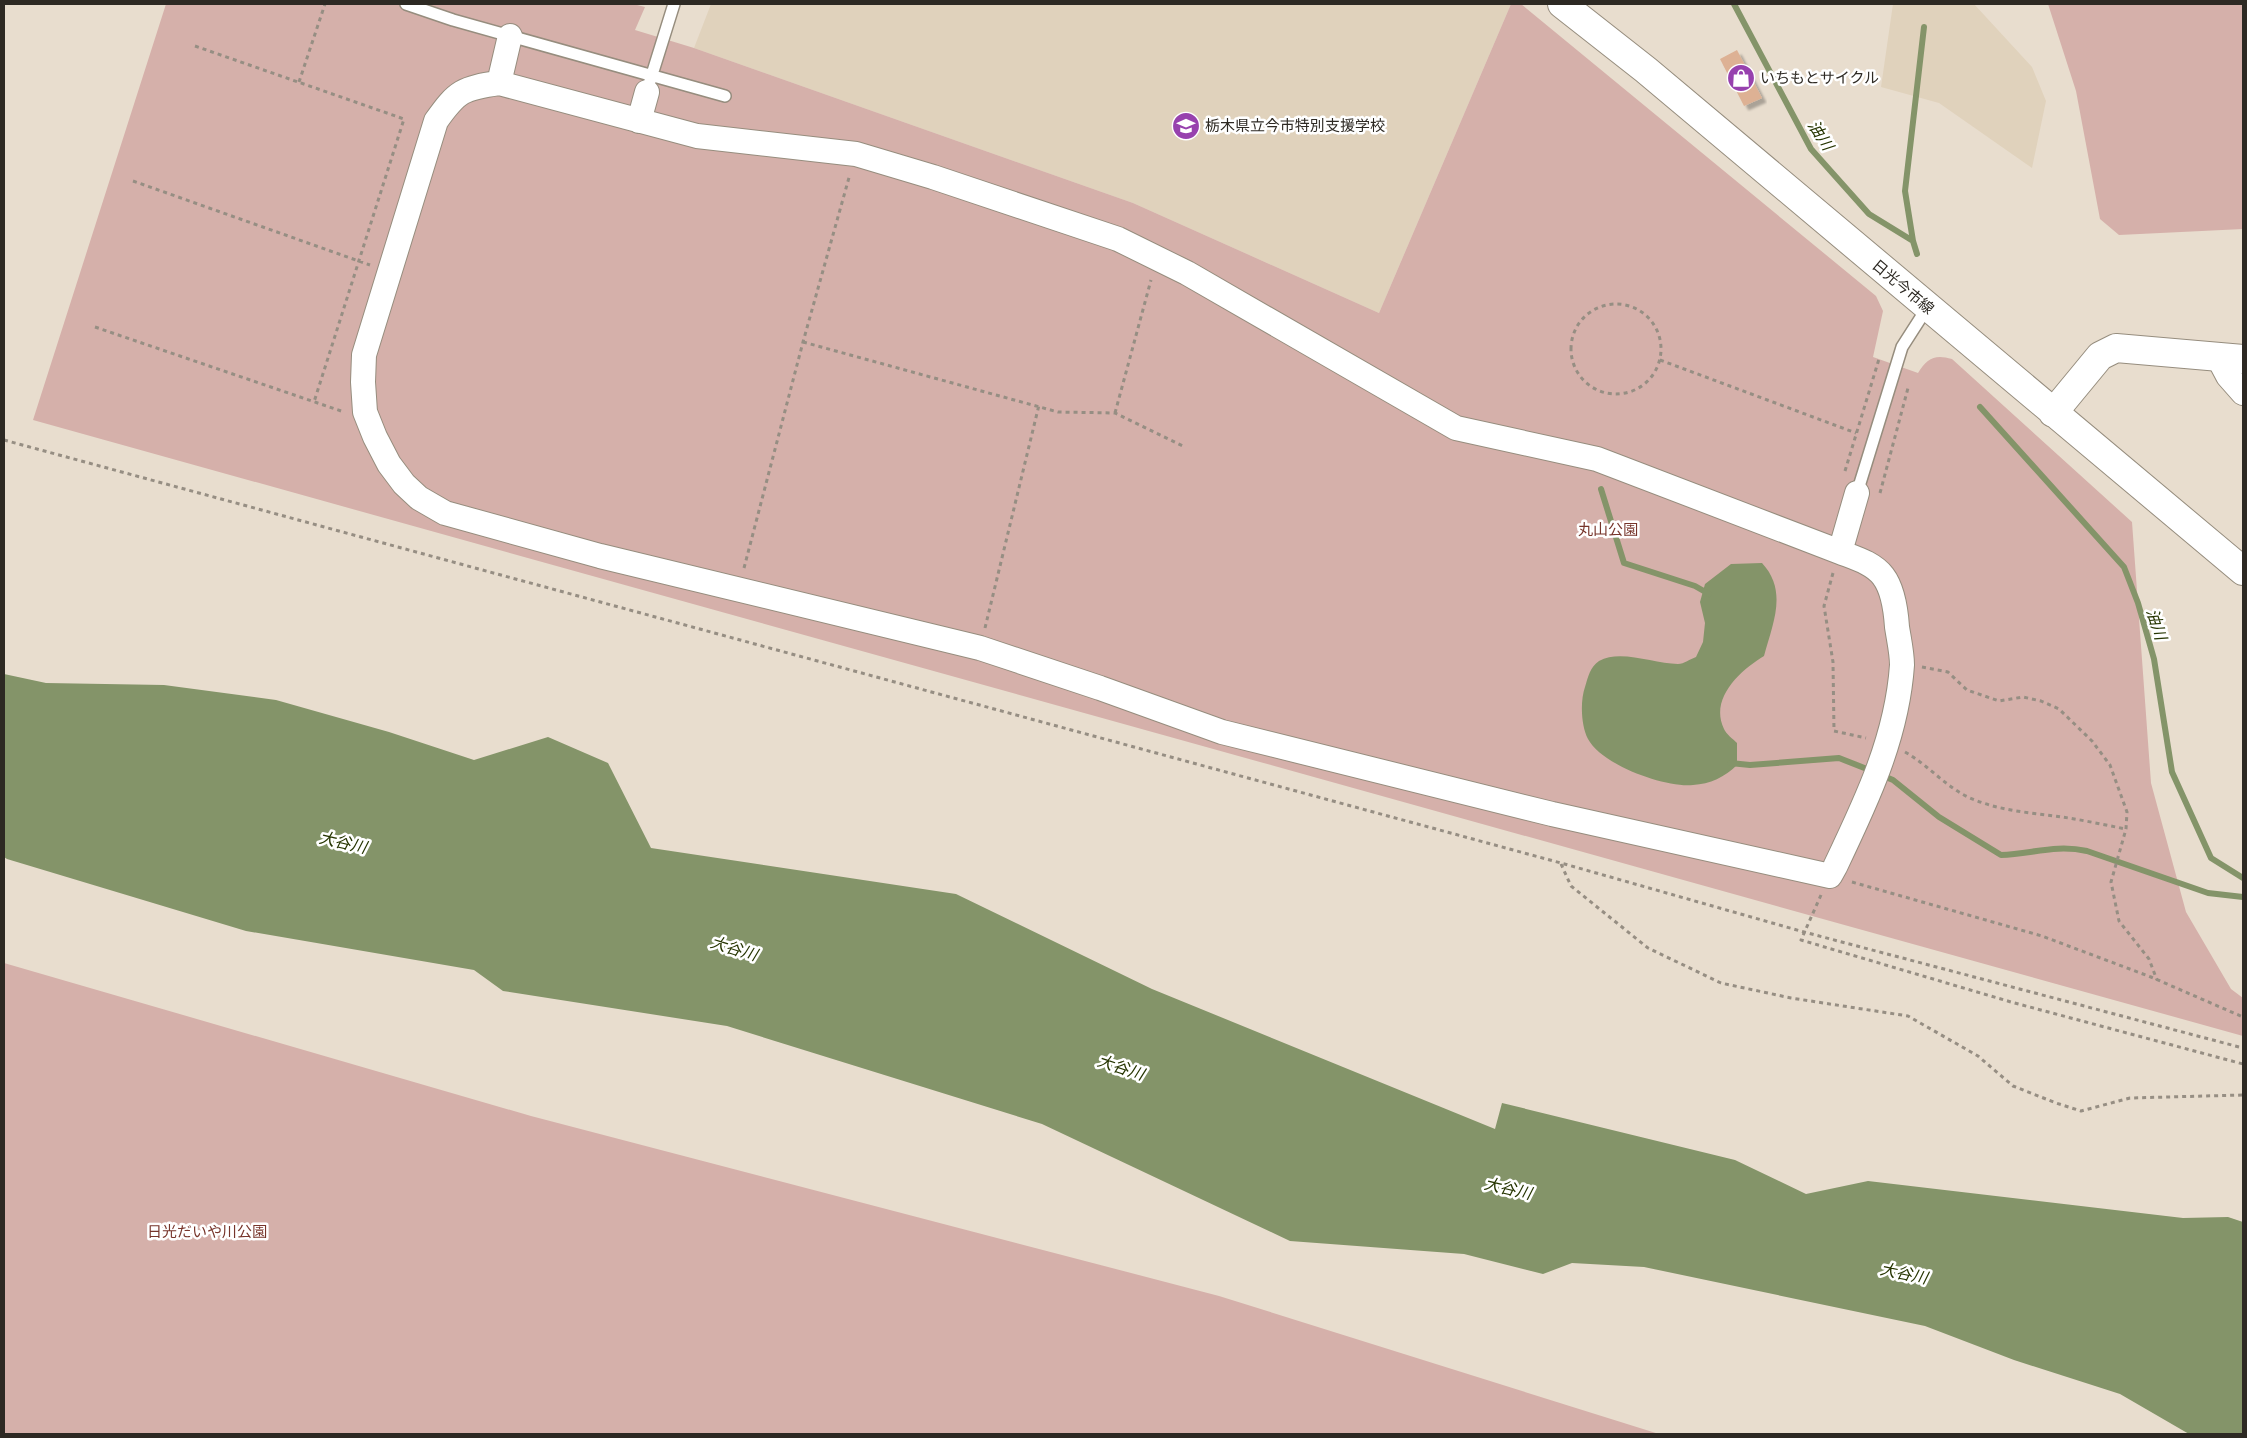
<svg xmlns="http://www.w3.org/2000/svg" width="2247" height="1438" font-family="'Sofia Sans Condensed','Noto Sans JP',sans-serif">
	<style>
		.built { fill: #e0d2bc }
		.green { fill: #d5b0aa }
		.water { fill: #849469 }
		.lines { fill: none; stroke-linecap: round; stroke-linejoin: round }
		.stream { stroke: #849469; stroke-width: 6 }
		.building { fill: #ddb194; filter: url(#shadow) }
		.lane-casing { stroke: #968d7e; stroke-width: 14 }
		.street-casing { stroke: #968d7e; stroke-width: 26 }
		.secondary-casing { stroke: #968d7e; stroke-width: 30 }
		.path { stroke: #968e83; stroke-width: 3; stroke-dasharray: 4 4; stroke-linecap: butt }
		.lane { stroke: #fff; stroke-width: 11 }
		.street { stroke: #fff; stroke-width: 24 }
		.secondary { stroke: #fff; stroke-width: 28 }
		.labels { text-anchor: middle; stroke-width: 5; stroke-linejoin: round; paint-order: stroke }
		.poi-label { font-size: 15px; fill: #2d2923; stroke: #fff; text-anchor: start }
		.street-label { font-size: 15px; fill: #2d2923; stroke: #fff }
		.park-label { font-size: 15px; fill: #77352b; stroke: #fff }
		.water-label { font-size: 16px; font-style: italic; fill: #263501; stroke: #fff }
	</style>
	<defs>
		<filter id="shadow"><feDropShadow dx="4.5" dy="4.5" stdDeviation="1" flood-color="#0004"/></filter>
	</defs>
	<rect width="100%" height="100%" fill="#e8ddce"/>
	<path class="built" d="M711,4H1511L1379,313L1133,203L694,48Z
		M1893,4H1974L2032,67L2046,101L2032,168L1939,103L1881,87Z"/>
	<path class="green" d="M166,4H633L645,7L635,30L694,48L1133,203L1379,313L1511,4H1521L1876,296L1883,311L1873,357L1918,373C1927,358 1935,354 1952,359L2132,522L2151,783L2186,912L2231,989L2243,998V1036L33,420Z
		M2048,4H2243V229L2119,235L2100,219L2076,91Z
		M4,963L531,1116L1219,1296L1659,1434H4Z"/>
	<path class="water" d="M1762,563C1788,591 1773,623 1764,656C1741,670 1709,698 1724,729C1726,734 1733,739 1737,743V765C1725,777 1710,784 1693,785C1665,788 1602,765 1588,739C1581,726 1580,701 1585,687C1588,677 1590,667 1599,661C1621,649 1654,664 1678,664C1684,664 1690,659 1696,657L1703,642L1705,623L1700,602L1705,584L1731,564Z
		M4,674L46,683L164,685L276,700L389,732L474,760L548,737L608,763L651,848L956,894L1152,989L1495,1129L1502,1103L1735,1160L1806,1194L1868,1181L2183,1218L2228,1217L2243,1222V1434H2189L2120,1394L2014,1360L1925,1326L1644,1267L1572,1263L1543,1274L1464,1254L1290,1241L1042,1124L727,1026L503,991L474,970L246,931L7,859L4,857Z"/>
	<g class="lines">
		<path class="stream" d="M1734,4L1811,149L1869,214L1913,241L1917,254
			M1913,241L1905,191L1924,27
			M1980,407L2124,567L2138,603L2154,659L2172,772L2211,858L2243,878
			M1601,489L1624,563L1695,586L1709,594
			M1730,763L1750,765L1839,758L1872,771
			M1881,775L1893,780L1939,817L2001,855C2032,854 2055,844 2087,851L2208,893L2243,897"/>
	</g>
	<path class="building" d="M1737,50L1762,98L1744,106L1720,59Z"/>
	<g class="lines">
		<g class="lane-casing">
			<path id="lane" d="M406,4L453,20L725,96
				M650,81L674,4
				M1857,493L1902,347L1927,308"/>
		</g>
		<g class="street-casing">
			<path id="street" d="M499,83L697,136L856,154L933,177L1118,239L1187,273L1456,428L1597,459L1840,552C1855,558 1873,563 1883,576C1893,589 1896,612 1897,627C1899,640 1902,653 1902,665C1897,738 1866,802 1835,867L1830,876L1552,814L1222,732L1100,688L980,648L600,556L445,513L419,498L404,484L389,464L375,437L365,412L363,382L364,355L436,121C457,91 463,88 499,83Z
				M499,83L510,36
				M639,121L647,92
				M2219,359L2228,376L2243,393
				M1840,552L1857,493"/>
		</g>
		<g class="secondary-casing">
			<path id="secondary" d="M1562,4L1646,70L2243,571
				M2053,413L2100,356L2116,348L2243,359"/>
		</g>
		<path class="path" d="M195,46L404,119L314,402
			M299,82L325,4
			M133,181L370,265
			M1571 349a45 45 0 1 1 90 0a45 45 0 1 1-90 0Z
			M95,327L344,412
			M803,342L1058,412L1115,413L1185,447
			M1660,360L1856,433
			M1115,413L1151,280
			M4,440L1561,863L1804,932L2243,1048
			M1845,471L1879,359
			M1880,493L1908,388
			M744,568L803,342L850,174
			M1833,573L1824,606L1833,662L1834,731L1866,738
			M985,628L1039,405
			M1922,667L1948,672L1967,690L1999,701L2023,697L2041,701L2059,709L2092,741L2110,765L2127,812L2126,829L2111,882L2119,921L2149,959L2157,980
			M1905,752C1930,766 1948,790 1975,800C2002,811 2033,813 2062,817C2083,820 2105,825 2126,829
			M1561,864L1571,886L1648,948L1721,983L1791,998L1908,1016L1978,1056L2013,1086L2056,1103L2081,1111L2130,1098L2243,1095
			M1852,882L2042,936L2151,977L2243,1017
			M1821,895L1801,940L2011,1002L2243,1064"/>
		<use href="#lane" class="lane"/>
		<use href="#street" class="street"/>
		<use href="#secondary" class="secondary"/>
	</g>
	<defs>
		<g id="shop-disc" transform="scale(1.4375)"><circle r="9.5" fill="#9741ae" stroke="#fff"/><path d="M-5-2.5h2.3a2.7 3.5 0 0 1 5.4 0H5L5.5 6h-11ZM-1.5-2.5h3a1.5 2.3 0 0 0-3 0Z" fill="#fff"/></g>
		<g id="school-disc" transform="scale(1.4375)"><circle r="9.5" fill="#9741ae" stroke="#fff"/><path d="M0-5L7-2L0 1L-7-2ZM-4 1L0 2.5L4 1V4Q0 6-4 4Z" fill="#fff"/></g>
	</defs>
	<g fill-rule="evenodd">
		<use href="#shop-disc" x="1741" y="78"/>
		<use href="#school-disc" x="1186" y="126"/>
	</g>
	<g class="labels">
		<g class="poi-label">
			<text x="1760" y="83">いちもとサイクル</text>
			<text x="1205" y="131">栃木県立今市特別支援学校</text>
		</g>
		<g class="street-label">
			<text transform="translate(1903 287) rotate(40)" y="5">日光今市線</text>
		</g>
		<g class="park-label">
			<text x="1608" y="535">丸山公園</text>
			<text x="207" y="1237">日光だいや川公園</text>
		</g>
		<g class="water-label">
			<text transform="translate(1821 135) rotate(57)" y="6">油川</text>
			<text transform="translate(2157 624) rotate(72)" y="6">油川</text>
			<text transform="translate(343 842) rotate(13)" y="6">大谷川</text>
			<text transform="translate(734 948) rotate(17)" y="6">大谷川</text>
			<text transform="translate(1121 1067) rotate(18)" y="6">大谷川</text>
			<text transform="translate(1508 1188) rotate(13)" y="6">大谷川</text>
			<text transform="translate(1904 1273) rotate(12)" y="6">大谷川</text>
		</g>
	</g>
	<rect width="2247" height="1438" fill="none" stroke="#2d2923" stroke-width="10"/>
</svg>
